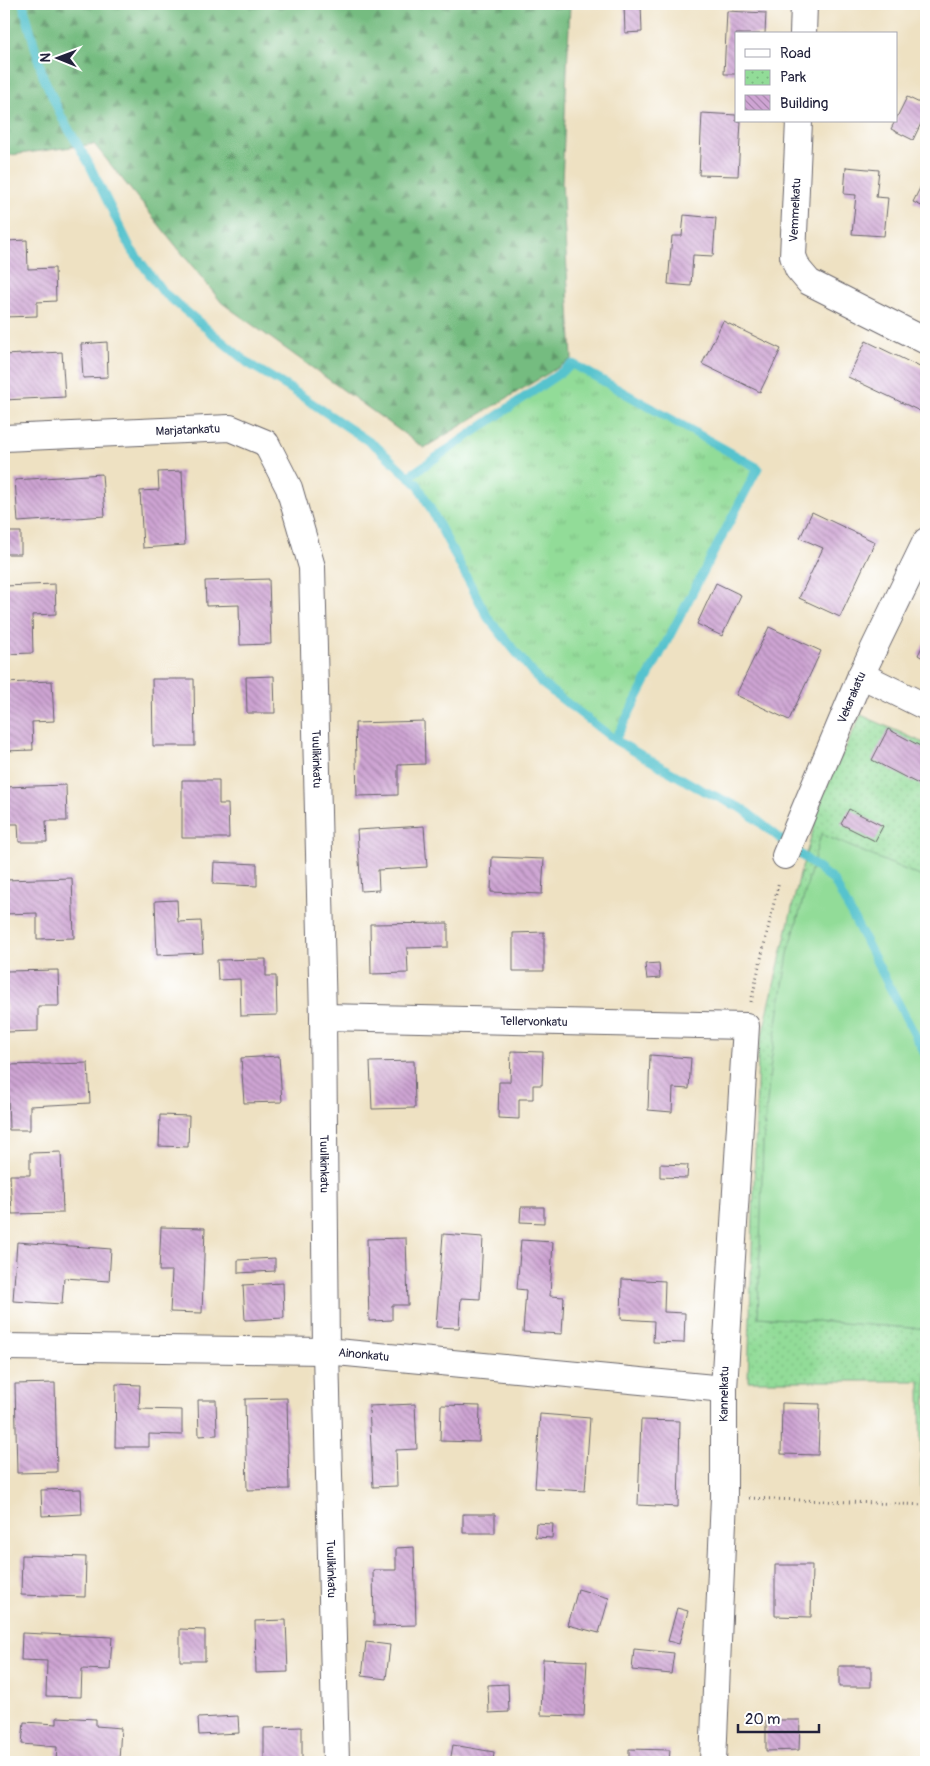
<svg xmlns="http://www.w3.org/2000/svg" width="930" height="1766" font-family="Pangolin,sans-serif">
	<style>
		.grass { fill: url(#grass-tufts); stroke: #5a7f6a }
		.forest { fill: url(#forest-firs); stroke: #4c6f5e }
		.park { fill: url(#park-dots); stroke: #5a7f6a }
		.pitch { fill: #92dc98; stroke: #5a7f6a }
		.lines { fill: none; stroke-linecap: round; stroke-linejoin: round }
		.stream { stroke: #56c3ce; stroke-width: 9 }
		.building { fill: url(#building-back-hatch) }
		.minor-casing { stroke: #69656a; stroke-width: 28 }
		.path { stroke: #69656a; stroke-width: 3; stroke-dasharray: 1 4; stroke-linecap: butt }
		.minor { stroke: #fff; stroke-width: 26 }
		.labels { text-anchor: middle; stroke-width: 5; stroke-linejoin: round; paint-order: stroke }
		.street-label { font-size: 12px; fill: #22223b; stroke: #fff }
	</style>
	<defs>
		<pattern id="grass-tufts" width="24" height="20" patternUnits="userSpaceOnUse" patternTransform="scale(1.25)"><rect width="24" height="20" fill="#92dc98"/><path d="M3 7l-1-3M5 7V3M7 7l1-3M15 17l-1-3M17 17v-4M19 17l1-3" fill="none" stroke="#7ebc84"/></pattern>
		<pattern id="forest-firs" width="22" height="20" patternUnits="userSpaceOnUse" patternTransform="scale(1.25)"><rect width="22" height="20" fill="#75bc80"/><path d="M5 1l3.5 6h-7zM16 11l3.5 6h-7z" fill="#60986a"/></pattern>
		<pattern id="park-dots" width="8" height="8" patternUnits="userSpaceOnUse" patternTransform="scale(1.25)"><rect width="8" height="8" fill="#92dc98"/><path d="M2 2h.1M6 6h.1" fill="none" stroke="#7ebc84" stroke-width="1.8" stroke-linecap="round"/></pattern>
		<pattern id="building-back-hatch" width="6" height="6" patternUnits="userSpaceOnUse" patternTransform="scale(1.25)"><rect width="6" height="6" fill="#cea4d3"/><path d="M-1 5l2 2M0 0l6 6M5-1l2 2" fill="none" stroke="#a785ac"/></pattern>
	</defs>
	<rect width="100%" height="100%" fill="#fff"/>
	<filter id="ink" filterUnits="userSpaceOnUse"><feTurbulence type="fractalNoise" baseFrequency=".02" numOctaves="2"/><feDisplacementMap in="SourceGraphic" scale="10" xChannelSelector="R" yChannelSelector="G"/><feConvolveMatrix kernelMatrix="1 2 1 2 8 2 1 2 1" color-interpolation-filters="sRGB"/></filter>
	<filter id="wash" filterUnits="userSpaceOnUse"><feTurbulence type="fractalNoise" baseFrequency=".0096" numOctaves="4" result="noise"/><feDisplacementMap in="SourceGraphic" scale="20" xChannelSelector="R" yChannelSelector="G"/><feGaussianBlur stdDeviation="1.12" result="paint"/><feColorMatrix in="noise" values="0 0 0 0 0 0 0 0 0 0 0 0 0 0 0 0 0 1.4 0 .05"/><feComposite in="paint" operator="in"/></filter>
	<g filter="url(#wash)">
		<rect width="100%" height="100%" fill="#eee1c2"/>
		<path class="grass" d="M573,364L758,468L615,740L541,683L503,639L475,596L418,485L409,476Z"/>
		<path class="forest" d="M4,4H570L562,182L572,359L424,448L222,303L94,144L4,156Z"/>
		<path class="park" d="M861,715L926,744V1496H921L920,1381H748L758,1053L799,878L824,793Z"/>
		<path class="pitch" d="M821,834L920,876L926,884V1329L758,1317L763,1144L771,1061L788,954Z"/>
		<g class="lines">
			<path class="stream" d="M23,4L43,76L62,118L88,162L131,249L163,292L249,364L291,389L377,447L418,485L488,618L541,683L615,740L698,788L743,809L834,881L926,1056
				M409,476L573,364L758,468L615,740"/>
		</g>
		<g id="blocks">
			<path class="building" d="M624,4H641L642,32L625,33Z
				M727,11L766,13L765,34H736V74H724Z
				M907,97L926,106V113L913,140L891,129Z
				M702,113L736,115V121H741L738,176L699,175Z
				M846,167L879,170L876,197L888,198L884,236L852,234L856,195L844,194Z
				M921,186L926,188V208L913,202Z
				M684,215L716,218L713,256L693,255L691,286L668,284L672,236H682Z
				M4,228H6L7,241L27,240L28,269L55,268L56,301L37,302V316L4,317Z
				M723,321L781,349L760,392L702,364Z
				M866,341L926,370V414L848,377Z
				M107,342L108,377L83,378L81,344Z
				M62,352L65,397L4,400V355Z
				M182,471L185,545L143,548L140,491L159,490L158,472Z
				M102,474L105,516L18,522L15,480Z
				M812,512L875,542L840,617L799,598L823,548L800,538Z
				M4,532H21V554H4Z
				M269,579L271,644L240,645L239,605L206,606L205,581Z
				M716,583L741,595L722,636L697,624Z
				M55,584L56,614L32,615L33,653L4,654V586Z
				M769,627L821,651L789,720L736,695Z
				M926,639V660L918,655Z
				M274,676L275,713H247L246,677Z
				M152,679H194L195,746H153Z
				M52,681L54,721L32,722L33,750L4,751V683Z
				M424,721L425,764L398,765V795L357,796L355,723Z
				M888,729L926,749V788L872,760Z
				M182,780H219V804H228L229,838H182Z
				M66,785L67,821H46L47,842H19L18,824H4V787Z
				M849,809L883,826L875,841L841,824Z
				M424,826L427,867L378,870L379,890L361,891L357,830Z
				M492,857L544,859L542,894L491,892Z
				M214,862L257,864V886L213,884Z
				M72,878L74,938L37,939V913L4,914V880Z
				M177,900L178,922L201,921L203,953L157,955L155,901Z
				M448,923V947L407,948L408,973L371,974L370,924Z
				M544,932V971H513V933Z
				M266,959V976H276L277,1015L241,1016L240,979L218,980L217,960Z
				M659,963L660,978L647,979L645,964Z
				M58,970L59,1006H38V1031L7,1032L5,971Z
				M511,1051L543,1052L542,1085H533V1099H519V1119L498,1118L499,1082H510Z
				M650,1055L691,1058L689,1089L673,1088L672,1112L648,1110Z
				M279,1056L282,1102L244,1103L241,1058Z
				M414,1061L415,1108L372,1109L370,1062Z
				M88,1063L90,1103L30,1106V1130H9L7,1065Z
				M160,1115L189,1116L188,1147L159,1146Z
				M61,1152L63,1213L12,1214L10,1175H30V1153Z
				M660,1164L688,1165L687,1178L660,1177Z
				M521,1207H544V1223L520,1222Z
				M161,1227L205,1228L202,1313L170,1312L172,1271H159Z
				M443,1234L483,1237L480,1299L461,1298L459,1328L436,1327Z
				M406,1238L408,1305H392V1320L369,1321L367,1239Z
				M521,1240L553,1242L550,1296L564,1297L562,1334L523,1332L526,1290L517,1289Z
				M17,1242L111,1249L109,1281L64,1278L62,1304L13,1301Z
				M275,1258V1271L238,1273V1260Z
				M622,1279L665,1281L664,1312L685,1313L684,1343L653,1342L654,1321L621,1319Z
				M283,1283L284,1318L245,1320L243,1285Z
				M55,1383L57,1472L17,1473L15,1384Z
				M116,1384L140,1385L139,1409L182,1410V1435L149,1434V1447H115Z
				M287,1398L289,1489L247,1490L245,1399Z
				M198,1400H216L217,1435L199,1436Z
				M782,1403L820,1404L818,1455L781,1454Z
				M415,1404L417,1449L396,1450L397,1486L373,1487L369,1406Z
				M441,1405L480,1406L479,1442L440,1441Z
				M540,1414L590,1418L585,1491L535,1488Z
				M641,1420L680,1421L678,1507L638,1505Z
				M81,1489L82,1514L42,1516L41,1490Z
				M463,1514H495V1533H463Z
				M536,1523L553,1524L552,1538L535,1537Z
				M414,1547L416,1625L374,1626L373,1570H396V1548Z
				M22,1555L86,1557L85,1597L21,1595Z
				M775,1565H812L811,1617L775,1616Z
				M578,1589L609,1598L599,1633L568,1625Z
				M677,1608L688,1611L679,1644L668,1641Z
				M286,1620L288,1672L256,1673L255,1621Z
				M180,1629L205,1630V1661H180Z
				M22,1633L112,1637L110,1670L82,1669L81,1697L46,1696L47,1661L21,1660Z
				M366,1642L390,1645L386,1679L362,1676Z
				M634,1649L674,1653L671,1674L632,1670Z
				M543,1659L587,1661L584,1716L541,1715Z
				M839,1666H871V1687H839Z
				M508,1684L509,1712L489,1713L488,1685Z
				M238,1716L239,1733L199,1735L198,1718Z
				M57,1717L96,1719V1726L121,1728L119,1761L90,1759L89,1762H56L57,1747L22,1744L24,1722L57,1724Z
				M766,1720H800L799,1750L766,1751Z
				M302,1727V1762H264V1728Z
				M453,1745L494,1752L493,1762H450Z
				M629,1749L670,1750L669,1762H629Z"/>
		</g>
	</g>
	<g filter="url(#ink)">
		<use href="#blocks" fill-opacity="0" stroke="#69656a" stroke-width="1"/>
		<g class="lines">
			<g class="minor-casing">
				<g id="minor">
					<path d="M803,34L804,4"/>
					<path d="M799,121L793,256L798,269L809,282L926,341"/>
					<path id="s1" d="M4,438L230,428L266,443L289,488L312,567L323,1017L326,1351L336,1762"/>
					<path d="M861,675L926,707"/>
					<path id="s2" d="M785,856L861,675L926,541"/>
					<path id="s3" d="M323,1017L746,1026L724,1389V1497L713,1762"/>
					<path id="s4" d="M4,1347L326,1351L724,1389"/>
				</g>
			</g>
			<path class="path" d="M751,1002L779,881
				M749,1498L926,1505"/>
			<use href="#minor" class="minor"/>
		</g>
	</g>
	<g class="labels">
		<g class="street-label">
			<text transform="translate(795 210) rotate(-87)" y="4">Vemmelkatu</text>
			<text dy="4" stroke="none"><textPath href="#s1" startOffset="184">Marjatankatu</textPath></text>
			<text dy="4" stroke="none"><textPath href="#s2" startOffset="172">Vekarakatu</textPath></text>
			<text dy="4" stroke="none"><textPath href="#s1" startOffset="590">Tuulikinkatu</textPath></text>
			<text dy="4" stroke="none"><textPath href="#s3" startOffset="211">Tellervonkatu</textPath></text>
			<text dy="4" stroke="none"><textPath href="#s1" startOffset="995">Tuulikinkatu</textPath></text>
			<text dy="4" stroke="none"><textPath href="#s4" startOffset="360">Ainonkatu</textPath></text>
			<text transform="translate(724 1394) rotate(-89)" y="4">Kannelkatu</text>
			<text dy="4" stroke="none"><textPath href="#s1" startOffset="1400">Tuulikinkatu</textPath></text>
		</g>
	</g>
	<rect width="930" height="1766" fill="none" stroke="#fff" stroke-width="20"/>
	<rect x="735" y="32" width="162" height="90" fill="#ffffff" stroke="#a7a7b1"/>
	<rect x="745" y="49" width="25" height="8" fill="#ffffff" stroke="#a7a7b1"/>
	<text x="780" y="58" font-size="15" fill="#22223b">Road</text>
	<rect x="745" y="70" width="25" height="15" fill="url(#park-dots)" stroke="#a7a7b1"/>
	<text x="780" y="82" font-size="15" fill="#22223b">Park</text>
	<rect x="745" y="95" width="25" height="15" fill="url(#building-back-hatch)" stroke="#a7a7b1"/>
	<text x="780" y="108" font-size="15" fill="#22223b">Building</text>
	<g transform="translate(58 58) rotate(271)" stroke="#ffffff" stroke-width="4" paint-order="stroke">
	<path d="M0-4L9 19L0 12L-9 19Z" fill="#22223b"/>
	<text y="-8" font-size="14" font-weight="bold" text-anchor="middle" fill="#22223b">N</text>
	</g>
	<path d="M738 1724v8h81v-8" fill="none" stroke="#22223b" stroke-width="2.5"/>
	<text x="745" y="1724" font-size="15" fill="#22223b" stroke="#ffffff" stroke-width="4" paint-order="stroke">20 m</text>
</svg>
